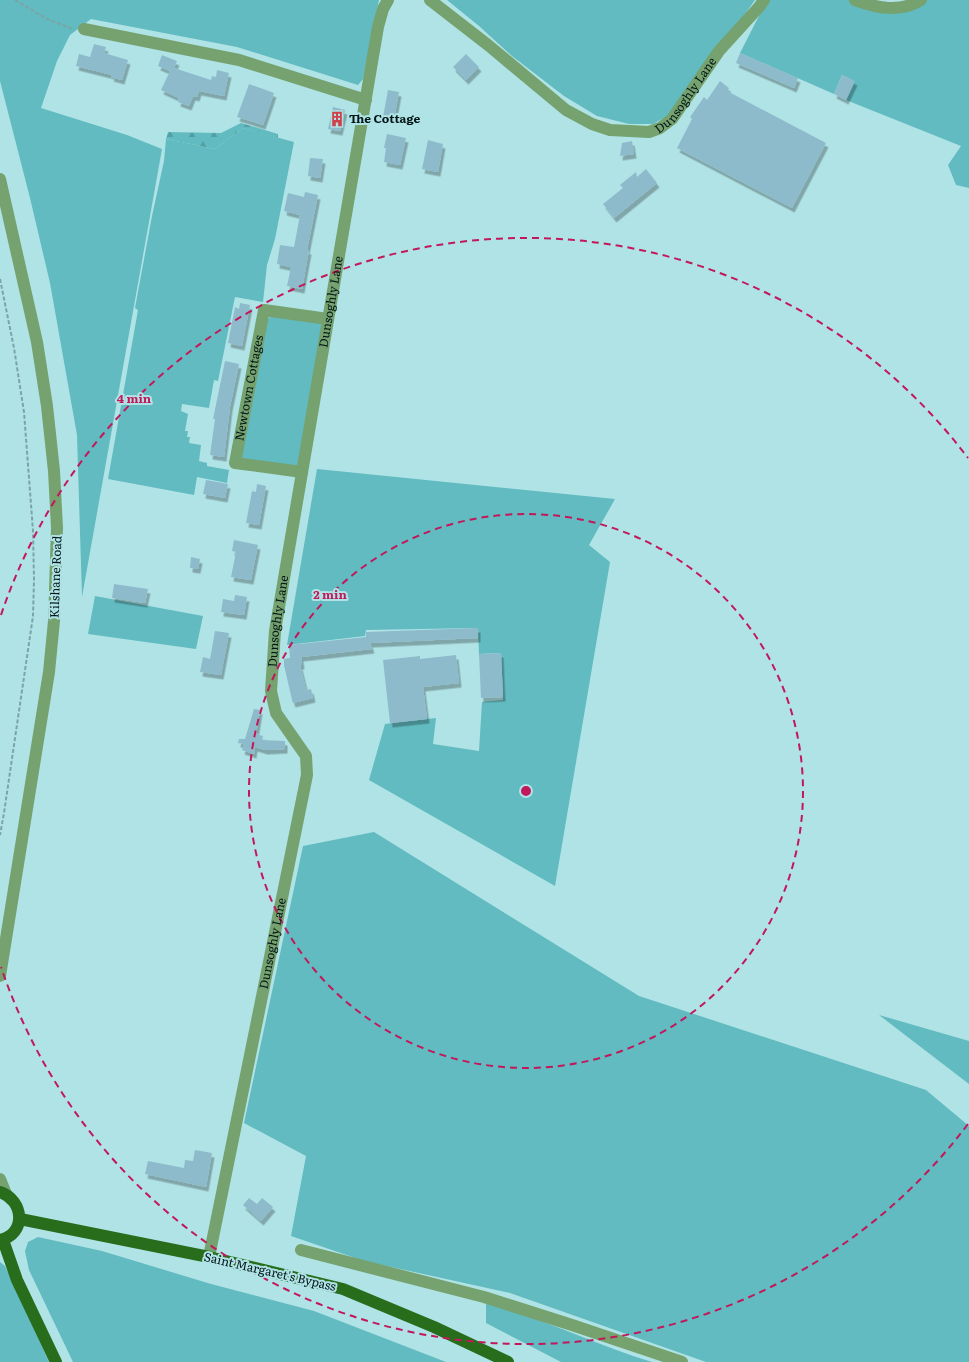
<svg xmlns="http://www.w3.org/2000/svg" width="969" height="1362" font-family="Literata,serif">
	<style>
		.grass { fill: #61bbc0 }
		.forest { fill: url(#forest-firs) }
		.building { fill: #8ebbcb; filter: url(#shadow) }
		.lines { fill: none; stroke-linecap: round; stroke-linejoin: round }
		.path { stroke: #7ba4a7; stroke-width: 2; stroke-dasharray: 4 2; stroke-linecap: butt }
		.minor { stroke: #75a26e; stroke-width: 12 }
		.major { stroke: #276d1b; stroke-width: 12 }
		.ring { fill: none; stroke: #c2185b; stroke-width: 2; stroke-dasharray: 7 5 }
		.labels { text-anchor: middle; stroke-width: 4; stroke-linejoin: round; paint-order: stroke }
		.street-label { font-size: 12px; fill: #031618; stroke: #b0e3e6 }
		.poi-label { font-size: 12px; font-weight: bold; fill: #031618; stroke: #b0e3e6; text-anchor: start }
		.centre { fill: #c2185b; stroke: #b0e3e6; stroke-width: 2 }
		.ring-label { font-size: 12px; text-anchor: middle; font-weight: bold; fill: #c2185b; stroke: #b0e3e6; stroke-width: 4; stroke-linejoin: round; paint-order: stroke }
	</style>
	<defs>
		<pattern id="forest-firs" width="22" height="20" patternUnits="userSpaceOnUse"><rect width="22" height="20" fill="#61bbc0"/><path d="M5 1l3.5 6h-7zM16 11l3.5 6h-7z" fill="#53a0a4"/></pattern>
		<filter id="shadow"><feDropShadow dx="2.5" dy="4.5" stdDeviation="0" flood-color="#0004"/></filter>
	</defs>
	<rect width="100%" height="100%" fill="#b0e3e6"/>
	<path class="grass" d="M0,0H379L363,79L358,85L237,47L91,19L70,35L57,61L41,108L127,135L162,149L82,597L77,435L50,283L30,198L0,81Z
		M447,0H755L687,95L674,112L653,124H629L597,116L564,96L512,56L479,26Z
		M767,0H855L894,9L921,0H969V188L956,185L948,165L961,146L846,100L854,81L842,75L834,94L740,53Z
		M243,128L294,142L275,239L267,265L263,302L235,297L218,381L214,380L209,408L182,404L181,411L188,414L185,431H188L187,437H190L189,443L201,445L199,461L207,463V466L229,470L227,483L197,477L194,495L108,479L138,310L135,308L152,216L164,161L166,139L215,149Z
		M271,316L324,321L298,468L240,460L267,320Z
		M317,469L615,499L589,545L610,562L555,886L369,780L385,724L436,718L433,744L479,751L482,702L503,700L501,653L479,654L478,628L366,630L365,636L287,645Z
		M95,596L203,616L196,649L88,634Z
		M374,832L639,996L926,1090L969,1126V1362H706L510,1293L364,1261L291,1236L306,1156L244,1123L303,846Z
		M879,1015L969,1041V1084Z
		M38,1237L102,1251L211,1284L314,1311L446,1362H73L29,1270L25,1251L28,1242Z
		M0,1262L5,1266L49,1362H0Z
		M486,1303C543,1318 596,1345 652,1362H561L486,1323Z"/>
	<path class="forest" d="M241,123L278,134V138L243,128L215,149L166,139L168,132L221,133Z"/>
	<path class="building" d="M94,44L106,47L104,53L128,60L122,80L111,77L112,75L76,66L79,54L90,57Z
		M740,53L798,78L794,88L736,63Z
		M466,54L479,67L466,80L453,67Z
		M162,55L177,61L174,68L211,80L212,76L216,77L217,70L229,73L224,96L199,91L197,97L193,96L189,106L178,102L179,98L161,90L170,71L158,66Z
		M842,75L855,81L846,100L834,94Z
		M720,81L729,88L727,91L826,143L792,208L677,148L692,119L690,117L704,97L707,100Z
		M249,84L274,93L263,125L237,117Z
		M388,90L399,92L394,119L383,117Z
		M333,107L345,110L340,131L328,129Z
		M387,134L406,138L400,165L384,162L386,148H384Z
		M428,140L443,144L438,172L422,169Z
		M632,141L634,154L620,156L622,143Z
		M310,158L323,159L320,178L308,176Z
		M646,169L657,183L614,218L603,204L623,188L620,185L636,172L637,177Z
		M305,192L318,195L307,250H309L302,289L287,286L291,267L277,264L280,245L294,247L300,215L284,211L288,193L304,197Z
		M240,303L250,305L242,346L228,343L235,307L239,309Z
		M225,361L239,364L230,407L224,457L210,455L215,419H213Z
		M206,480L228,484L225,498L203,494Z
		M257,484L266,486L259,525L246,523L252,491L256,492Z
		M234,540L258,545L251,580L231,577L236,552L232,551Z
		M191,557L200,559L198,569L190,568Z
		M114,584L148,589L145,603L112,598Z
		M235,595L247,597L244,615L221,612L223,599L234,601Z
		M478,628V638L370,643L372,649L301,657L302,665H300L306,690L311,689L313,698L293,703L292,700L284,665V659L290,658L289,645L366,637V632Z
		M215,631L229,633L221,675L200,672L203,657L210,659Z
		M501,653L503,697L481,698L479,654Z
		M456,655L459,683L423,687L427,719L390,723L383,660L420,656V659Z
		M254,709L260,710L256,734L263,736L262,740L285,741V749L265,750L255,747L254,754L242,750L244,744L238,743L239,739H245Z
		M195,1150L212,1153L206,1187L145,1174L148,1161L184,1168L185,1160L193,1161Z
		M249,1198L257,1204L262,1198L273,1207L261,1221L243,1205Z"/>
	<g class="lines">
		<path class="path" d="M15,0L47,19L73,29
			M0,279L14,348L24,412L33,531L34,579L33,616L4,813L0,835"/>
		<g class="minor">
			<path id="s1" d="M430,0L488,45L566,110L592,124L610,130L649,132L660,128L672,119L719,51L759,7L764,0"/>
			<path d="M855,0C877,8 900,13 921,0"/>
			<path d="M84,29L239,60L366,100"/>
			<path d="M0,179L37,342L47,406L54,471L57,528L54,621L49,672L0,976"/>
			<path id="s2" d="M302,472L235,463L264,310L328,319"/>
			<path d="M0,1179L6,1194"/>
			<path d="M301,1250L484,1297L572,1325L682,1362"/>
			<path id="s3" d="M209,1257L307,775L306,756L276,713L271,691L275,631L378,27L383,9L388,0"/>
		</g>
		<path class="major" d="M0,1192C24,1200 27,1234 0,1240
			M20,1219L209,1257L343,1289L434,1327L508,1362
			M3,1240L17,1280L56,1362"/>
	</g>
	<g class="ring">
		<circle cx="526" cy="791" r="277"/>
		<path d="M968 1124A554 554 0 0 1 1 967M1 615A554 554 0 0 1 968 458"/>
	</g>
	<defs>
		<g id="building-bare" transform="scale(1.2)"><path d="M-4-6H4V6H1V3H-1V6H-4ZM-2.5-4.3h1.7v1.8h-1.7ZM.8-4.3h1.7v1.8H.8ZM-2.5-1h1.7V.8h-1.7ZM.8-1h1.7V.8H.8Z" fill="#d0404a" stroke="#b0e3e6" stroke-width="2.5" paint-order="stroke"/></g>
	</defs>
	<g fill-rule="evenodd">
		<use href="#building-bare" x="337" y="119"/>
	</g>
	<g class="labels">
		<g class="street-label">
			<text dy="4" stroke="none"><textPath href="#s1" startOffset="316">Dunsoghly Lane</textPath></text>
			<text dy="4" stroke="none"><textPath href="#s3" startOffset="980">Dunsoghly Lane</textPath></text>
			<text dy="4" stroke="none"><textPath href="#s2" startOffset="144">Newtown Cottages</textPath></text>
			<text transform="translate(56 577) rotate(-88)" y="4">Kilshane Road</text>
			<text dy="4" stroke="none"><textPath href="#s3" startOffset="656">Dunsoghly Lane</textPath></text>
			<text dy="4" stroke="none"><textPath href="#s3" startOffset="320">Dunsoghly Lane</textPath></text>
			<text transform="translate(270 1272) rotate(13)" y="4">Saint Margaret's Bypass</text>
		</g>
		<g class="poi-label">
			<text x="349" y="123">The Cottage</text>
		</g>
	</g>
	<circle cx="526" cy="791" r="6" class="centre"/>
	<g class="ring-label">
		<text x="134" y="403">4 min</text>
		<text x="330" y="599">2 min</text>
	</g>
</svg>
